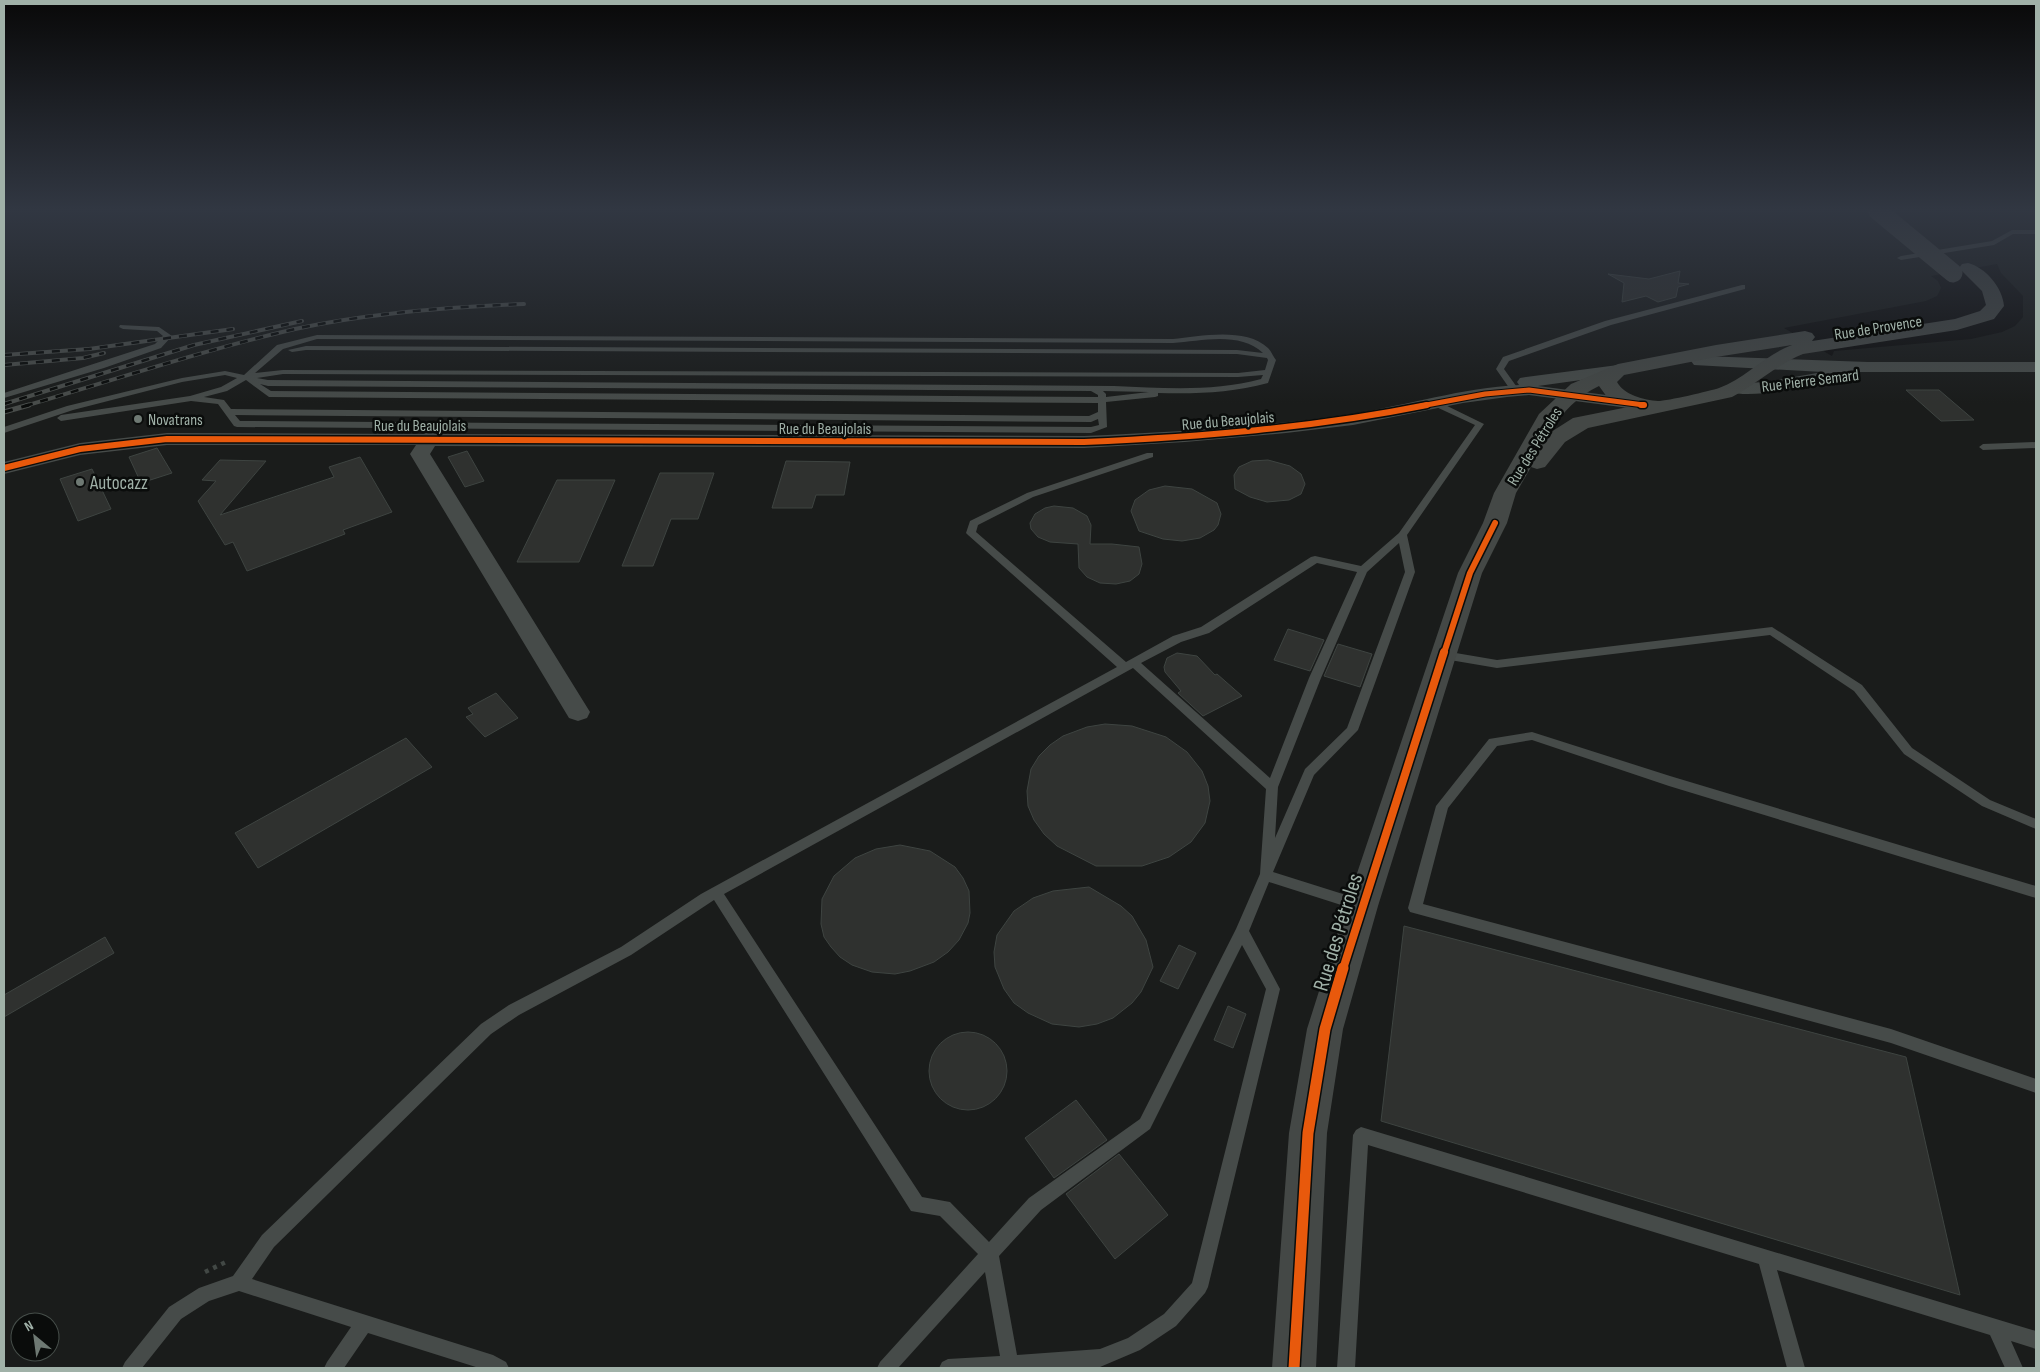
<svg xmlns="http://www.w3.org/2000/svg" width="2040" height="1372" font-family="'Sofia Sans Condensed',sans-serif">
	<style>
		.built { fill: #1a1c1b; fill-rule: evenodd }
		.building { fill: #2f312f; stroke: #3e4441 }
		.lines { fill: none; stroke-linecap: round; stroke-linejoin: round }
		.path { stroke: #424845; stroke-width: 4.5; stroke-dasharray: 4 5; stroke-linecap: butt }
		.service { fill: #464b49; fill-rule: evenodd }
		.minor { fill: #464b49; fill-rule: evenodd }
		.secondary { fill: #444846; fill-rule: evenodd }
		.rail-far1-casing { stroke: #484c4a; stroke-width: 4 }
		.rail-casing { stroke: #484c4a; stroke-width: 5 }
		.rail-far1 { stroke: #0a0c0b; stroke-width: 2.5; stroke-dasharray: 8; stroke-linecap: butt }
		.rail { stroke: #0a0c0b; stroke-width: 3; stroke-dasharray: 9; stroke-linecap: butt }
		.secondary-bridge { stroke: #444846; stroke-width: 19 }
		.cycleway-far3-casing { stroke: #0a0c0b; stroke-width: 7 }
		.cycleway-far2-casing { stroke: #0a0c0b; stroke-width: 9 }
		.cycleway-far1-casing { stroke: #0a0c0b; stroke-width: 11 }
		.cycleway-casing { stroke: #0a0c0b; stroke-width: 14 }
		.cycleway-far3 { stroke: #e8590c; stroke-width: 5 }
		.cycleway-far2 { stroke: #e8590c; stroke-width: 6 }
		.cycleway-far1 { stroke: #e8590c; stroke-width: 8 }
		.cycleway { stroke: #e8590c; stroke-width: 11 }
		.poi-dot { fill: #6e7973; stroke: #0a0c0b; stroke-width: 2 }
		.labels { text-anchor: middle; stroke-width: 5; stroke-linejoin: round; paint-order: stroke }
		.far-street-label { font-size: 16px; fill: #a0b1a8; stroke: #0a0c0b }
		.far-poi-label { font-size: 16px; fill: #a0b1a8; stroke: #0a0c0b; text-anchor: start }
		.poi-label { font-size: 19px; fill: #a0b1a8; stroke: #0a0c0b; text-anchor: start }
		.near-street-label { font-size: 22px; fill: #a0b1a8; stroke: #0a0c0b }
	</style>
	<rect width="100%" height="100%" fill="#101010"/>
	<path class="built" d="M4,211H2036V1368H4ZM1997,264L2001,273L2023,296V317L2015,326L2002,332L1971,339L1834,351L1832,356L1784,328L1926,301L1937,296L1941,288L1938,281L1931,276ZM20,1322H50V1352H20Z"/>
	<path class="building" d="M1680,271L1678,283L1689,284L1678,287L1676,297L1658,302L1646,296L1622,302L1624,283L1608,274L1649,279Z
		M1906,390H1939L1974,420L1941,421Z
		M157,448L172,473L141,483L129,457Z
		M467,451L484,481L465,487L448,457Z
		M360,457L392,512L343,530L345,534L247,571L233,542L225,545L198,501L216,481L202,480L220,460L266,461L220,515L334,477L329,467Z
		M1268,460L1290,466L1301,474L1305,484L1301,494L1289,500L1267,502L1250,497L1235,489L1234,475L1239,467L1252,461Z
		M786,461L850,462L844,495H816L812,508H772Z
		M92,469L111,509L78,521L60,479Z
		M660,473H714L698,519H671L653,566H622Z
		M557,480H615L579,562H517Z
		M1165,486L1192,489L1217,503L1221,514L1218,525L1214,530L1200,538L1182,541L1163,539L1139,531L1131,511L1135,500L1149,490Z
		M1054,506L1073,508L1087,516L1091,525L1090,544H1112L1139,547L1142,564L1139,574L1130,581L1116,584L1100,583L1087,577L1079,568L1078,544L1050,542L1038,537L1031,529L1030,523L1035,514L1045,508Z
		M1288,629L1324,640L1310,671L1274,660Z
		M1338,644L1372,654L1360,687L1324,676Z
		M1177,653L1197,656L1215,675L1217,674L1242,696L1203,716L1178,693L1181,691L1165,672L1164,667L1167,658Z
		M496,693L518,718L485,737L466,717L473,714L468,708Z
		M1105,724L1132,726L1166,737L1187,752L1202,771L1208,786L1210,801L1205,823L1191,842L1169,857L1142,866H1096L1057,846L1044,834L1034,820L1028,806L1027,791L1031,769L1039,756L1050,745L1063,736L1087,727Z
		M406,738L432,767L258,868L235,833Z
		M900,845L930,851L955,867L963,878L969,891L970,913L968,923L959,940L948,952L934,962L910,971L895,974L872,972L852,965L840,957L831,947L824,937L821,924L822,899L834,876L855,858L876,849Z
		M1089,887L1121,906L1132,916L1146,940L1153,967L1141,992L1132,1003L1113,1018L1097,1024L1079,1027L1052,1024L1028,1013L1014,1003L1004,989L995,967L994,952L997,935L1014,911L1033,898L1053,891Z
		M1404,926L1906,1057L1960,1295L1381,1121Z
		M105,937L114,953L4,1017V995Z
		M1179,945L1196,953L1178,989L1160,981Z
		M1228,1006L1246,1014L1233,1048L1214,1040Z
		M929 1071a39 39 0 1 1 78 0a39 39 0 1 1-78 0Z
		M1076,1100L1107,1140L1054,1178L1025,1138Z
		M1119,1154L1168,1215L1115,1259L1066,1194Z"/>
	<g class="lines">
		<path class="path" d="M205,1272L228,1261"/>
		<path class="service" d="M2012,230H2036V234H2013L1994,245L1901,260L1897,258L1901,256L1992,241Z
			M1742,285H1745V289L1611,325L1509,361L1504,369L1519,390L1518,392H1512L1496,369L1503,357L1605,321Z
			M120,325L159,327L172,336L161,348L104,368L4,398V393L155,344L163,336L157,331L123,329L119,327Z
			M317,335L1173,339C1200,336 1246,327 1268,348C1271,351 1273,356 1276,360L1268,383C1231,393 1196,394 1158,393V396L1155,397L1106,402L1107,427L1091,433L237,427L234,426L218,404L191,401L61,421L57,418L61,415L190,396L221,387L237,378L225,375L182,382L73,410L4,433V427L67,406L182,378L225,371L244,375L277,345ZM317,339L1173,343C1201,341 1240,331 1263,353L1237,350L306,346L288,350L292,352L306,350L1237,354L1267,358L1268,360L1265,370L1238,373L283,370L255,373L283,349ZM283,374L1238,377L1263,375L1261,379C1213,392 1164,388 1114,386L268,380L257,378ZM246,380L269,397L1098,403V412L1089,416L231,409L224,400L204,397L227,391ZM260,384L268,386L1091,391L1098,395V397L271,391ZM1103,391L1149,392L1106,397V394ZM235,415L1091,422L1098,419L1099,425L1091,427L240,421Z
			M1435,400L1484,424L1407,535L1415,572L1358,730L1314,775L1273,872L1365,901L1367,905L1365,909L1360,911L1269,882L1249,931L1280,989L1208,1287L1205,1293L1176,1326L1140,1350L1100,1367L939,1368L942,1362L948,1359L1000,1356L985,1272L898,1368H877L880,1362L978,1254L940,1216L911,1211L714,900L631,955L519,1015L491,1034L274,1247L252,1279L493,1355L506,1362L509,1368H479L368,1333L344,1368H324L327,1362L351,1327L239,1291L209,1301L181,1319L142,1368H122L125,1362L169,1307L199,1288L233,1276L262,1235L481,1024L509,1005L621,947L701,894L1117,667L968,535L966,533L970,521L1027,493L1147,453H1153V457L1033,497L978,525L976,532L1126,662L1173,636L1201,627L1311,557L1315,556L1361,566L1399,533L1475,425L1432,405V401ZM1399,543L1405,572L1347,728L1305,769L1275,838L1278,787L1321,678L1367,572ZM1317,563L1357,572L1309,678L1270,778L1141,663L1181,642L1209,633ZM1133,668L1266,789L1260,874L1236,929L1140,1119L1029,1198L989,1242L950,1202L922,1197L724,894ZM1242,945L1266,989L1192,1283L1164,1314L1128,1338L1100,1349L1017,1355L999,1256L1041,1210L1150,1129Z
			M2036,442V448L1983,450L1979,447L1983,444Z
			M1772,627L1862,685L1912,748L1990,800L2036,819V829L1982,806L1904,754L1854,691L1770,635L1497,668L1444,659L1439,655L1444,651L1497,660Z
			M1532,732L1670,776L2036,886V898L1669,786L1532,740L1497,746L1448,808L1423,904L1891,1029L2036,1079V1093L1891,1043L1410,912L1408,908L1436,806L1489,739Z
			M1361,1127L2036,1331V1349L2011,1341L2023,1368H2005L1990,1335L1777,1270L1805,1368H1787L1759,1264L1368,1145L1355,1368H1337L1353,1135L1356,1130Z"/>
		<path class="minor" d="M1700,356L1868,362H2036V372H1832L1837,376L1834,380L1828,381C1799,386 1757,399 1729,392L1726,388L1729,384L1765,382L1823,372L1694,365L1691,361L1694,357Z
			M1618,365L1624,366L1627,370L1624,374L1538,386L1644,400L1650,401L1653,405L1650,409L1644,410L1529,395L1507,397L1463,403L1353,425L1286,433L1185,442L1084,448L435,446L430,454L590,712L587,718L578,721L569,718L410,454L416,445H167L80,455L4,474V462L80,443L167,433L423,434L430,432L437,434L1084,436C1173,432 1263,427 1352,414C1408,405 1462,388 1519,385L1517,382L1520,378L1526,377Z"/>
		<path class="secondary" d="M1968,263C1985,267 2003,288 2004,306L1994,319L1957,330L1803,354C1778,364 1757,384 1732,397L1588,428L1565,442L1545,467L1537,469L1531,467L1516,493L1507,523L1482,573L1378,906L1343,1029L1327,1133L1316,1368H1272L1289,1133L1307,1029L1346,906L1458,573L1483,523L1494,493L1539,414L1571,384L1618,364L1716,345L1805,331L1812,333L1815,337L1812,341L1955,319L1980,311L1986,305L1982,291L1959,268L1962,264ZM1792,345C1765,355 1746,378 1719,388C1710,391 1667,401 1658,401C1644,400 1624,395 1617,382L1624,375L1716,357ZM1599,386L1607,397L1628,407L1573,418L1551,432C1562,412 1578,396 1599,386Z"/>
		<g class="rail-far1-casing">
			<path id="rail-far1" d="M4,355L89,349L233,329
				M4,365L83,358L104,353
				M4,404L194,345L302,321
				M25,406C114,380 204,350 295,329C370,313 447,307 524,304"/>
		</g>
		<g class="rail-casing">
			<path id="rail" d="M4,412L29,405"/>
		</g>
		<use href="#rail-far1" class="rail-far1"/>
		<use href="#rail" class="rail"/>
		<path class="secondary-bridge" d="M1878,211L1953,273"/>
		<g class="cycleway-far3-casing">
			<path id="cycleway-far3" d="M1421,406L1485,394L1529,390L1644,405"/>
		</g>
		<g class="cycleway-far2-casing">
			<path id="cycleway-far2" d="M1641,405H1644
				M4,468L80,449L167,439L1084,442C1199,437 1313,428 1427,405
				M1444,653L1470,573L1495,523"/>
		</g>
		<g class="cycleway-far1-casing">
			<path id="cycleway-far1" d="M1343,969L1444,652"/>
		</g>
		<g class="cycleway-casing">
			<path id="cycleway" d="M1294,1368L1308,1133L1325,1029L1343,968"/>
		</g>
		<use href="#cycleway-far3" class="cycleway-far3"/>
		<use href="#cycleway-far2" class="cycleway-far2"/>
		<use href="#cycleway-far1" class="cycleway-far1"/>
		<use href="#cycleway" class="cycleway"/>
	</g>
	<linearGradient id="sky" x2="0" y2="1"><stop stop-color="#090909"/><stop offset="0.52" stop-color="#313742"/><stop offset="1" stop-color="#313742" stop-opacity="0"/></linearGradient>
	<rect width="2040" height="403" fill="url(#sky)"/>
	<g class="poi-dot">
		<circle cx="138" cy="419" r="5"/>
		<circle cx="80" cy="482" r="5"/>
	</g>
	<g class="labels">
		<g class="far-street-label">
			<text transform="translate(1878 327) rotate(-9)" y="6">Rue de Provence</text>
			<text transform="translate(1810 380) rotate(-7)" y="6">Rue Pierre Semard</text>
			<text transform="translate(1228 420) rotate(-5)" y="6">Rue du Beaujolais</text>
			<text x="420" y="431">Rue du Beaujolais</text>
			<text x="825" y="434">Rue du Beaujolais</text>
			<text transform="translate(1534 446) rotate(-58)" y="6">Rue des Pétroles</text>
		</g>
		<g class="far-poi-label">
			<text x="148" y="425">Novatrans</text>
		</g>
		<g class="poi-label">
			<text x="90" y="489">Autocazz</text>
		</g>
		<g class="near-street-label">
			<text transform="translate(1337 932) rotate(-73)" y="8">Rue des Pétroles</text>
		</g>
	</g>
	<rect width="2040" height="1372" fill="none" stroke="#a0b1a8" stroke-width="10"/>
	<g transform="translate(35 1337) rotate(331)"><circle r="24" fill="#0a0c0b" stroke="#464e4a"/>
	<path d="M0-4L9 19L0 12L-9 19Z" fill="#6e7973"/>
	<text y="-8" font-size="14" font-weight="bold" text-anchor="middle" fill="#a0b1a8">N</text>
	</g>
</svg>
